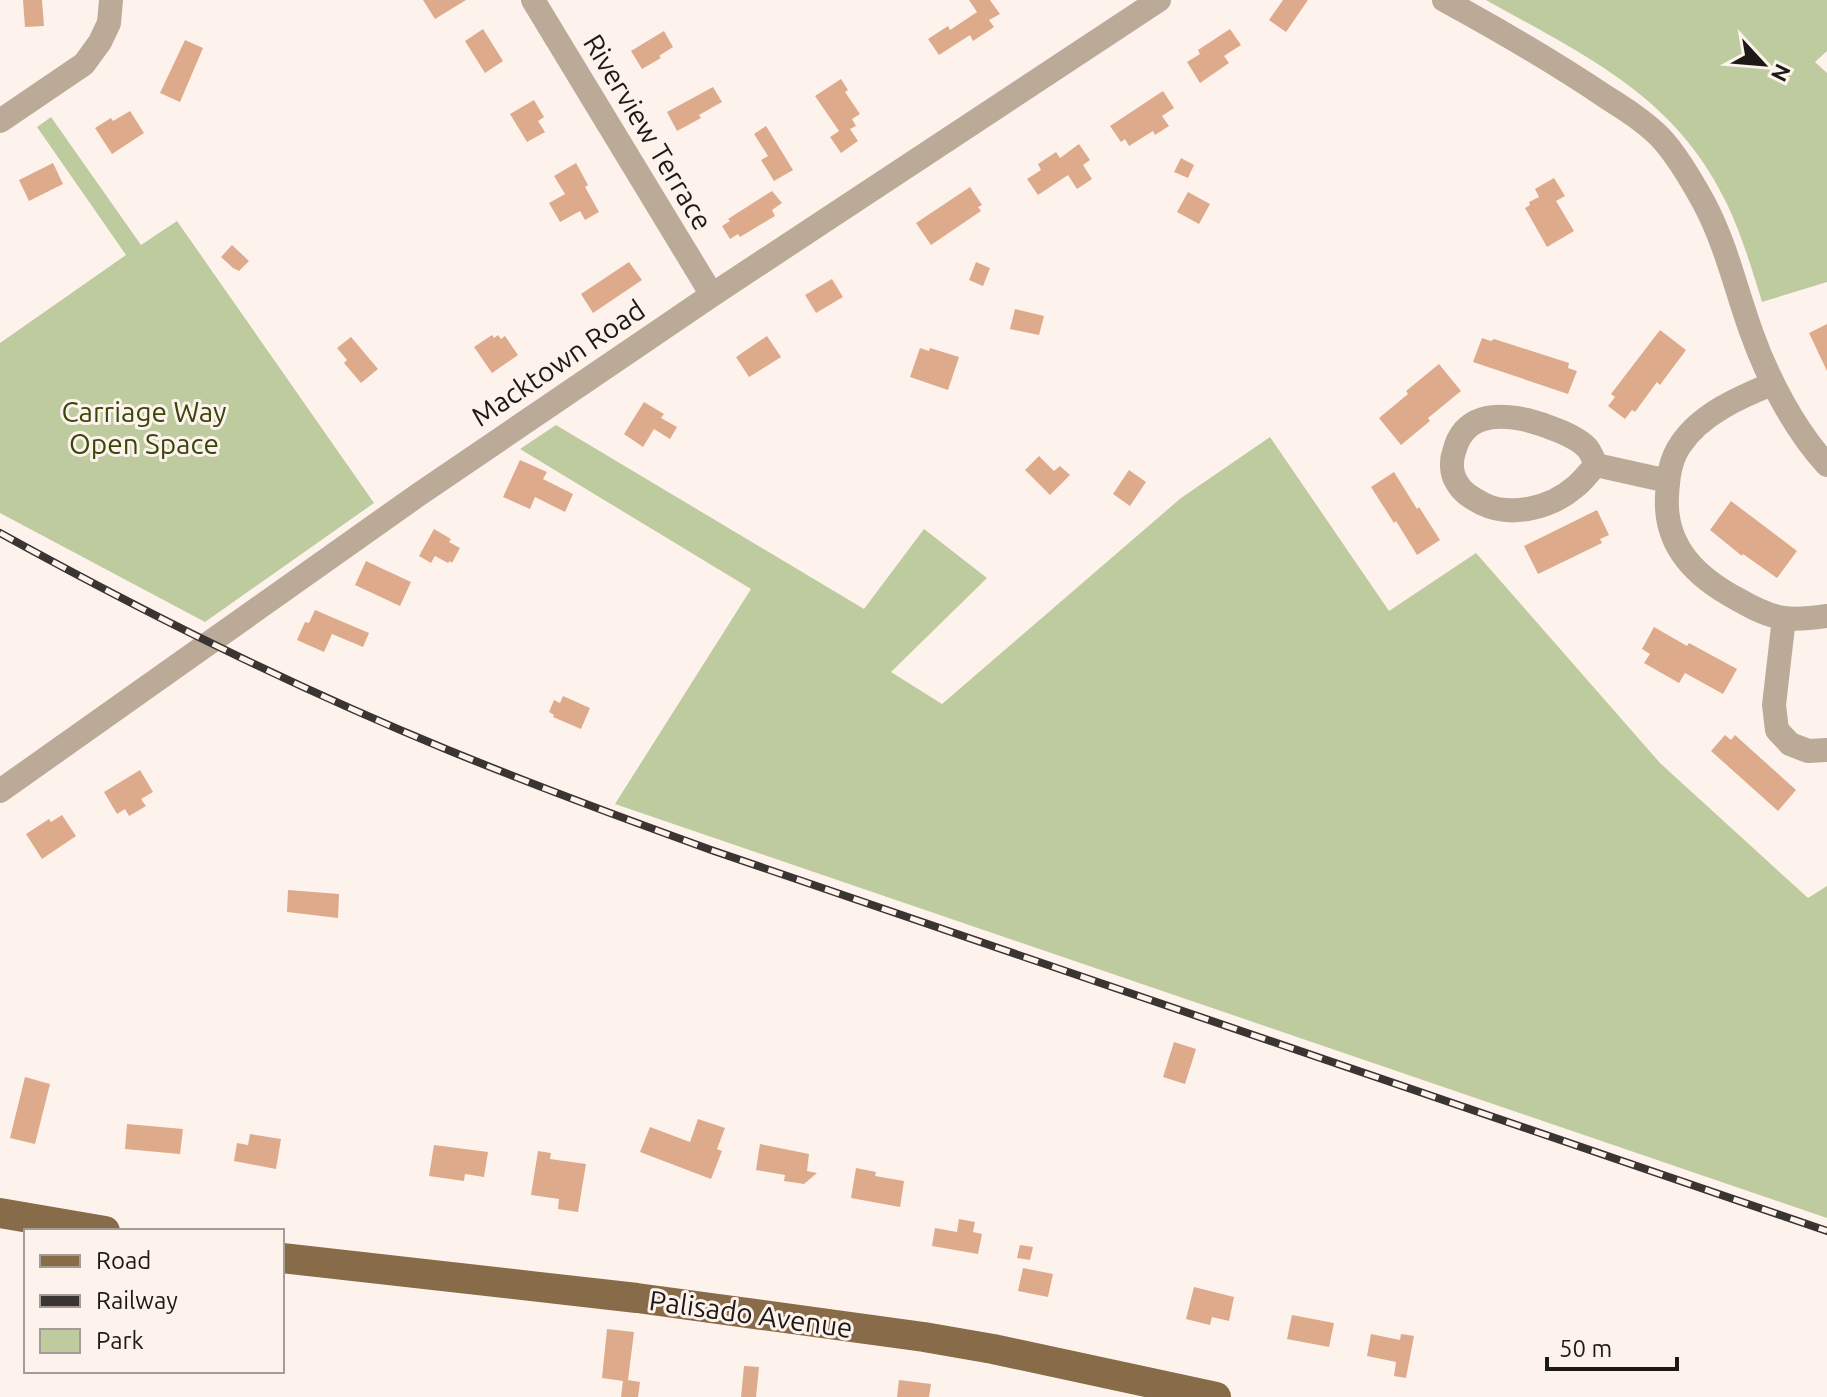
<svg xmlns="http://www.w3.org/2000/svg" width="1827" height="1397" font-family="Ubuntu,sans-serif">
	<style>
		.green { fill: #bdcb9f }
		.building { fill: #ddaa8b }
		.lines { fill: none; stroke-linecap: round; stroke-linejoin: round }
		.minor { stroke: #bbaa97; stroke-width: 24 }
		.major { stroke: #886b48; stroke-width: 30 }
		.rail-casing { stroke: #3a3532; stroke-width: 8 }
		.rail { stroke: #fef3ec; stroke-width: 5; stroke-dasharray: 15; stroke-linecap: butt }
		.labels { text-anchor: middle; stroke-width: 6; stroke-linejoin: round; paint-order: stroke }
		.street-label { font-size: 28px; fill: #1d1917; stroke: #fef3ec }
		.park-label { font-size: 28px; fill: #39460a; stroke: #fef3ec }
	</style>
	<rect width="100%" height="100%" fill="#fef3ec"/>
	<path class="green" d="M1486,0H1827V51L1815,62L1827,73V282L1762,302C1752,269 1742,236 1727,204C1675,95 1585,56 1486,0Z
		M51,117L141,245L177,221L374,503L205,622L0,513V343L126,255L37,127Z
		M556,425L864,609L924,529L987,578L891,672L942,704L1181,498L1270,437L1389,611L1476,553L1660,763L1808,898L1827,886V1218L615,804L751,589L520,449Z"/>
	<path class="building" d="M23,0H42L44,26L25,27Z
		M423,0H466L435,19Z
		M969,0H990L1000,14L989,20L994,27L973,41L970,35L939,55L928,39L948,26L950,30L977,12Z
		M1283,0H1308L1286,32L1269,20Z
		M483,29L503,61L485,73L465,41Z
		M1230,29L1241,45L1224,56L1229,63L1200,83L1187,62L1200,54L1198,50Z
		M664,31L673,47L659,56L661,58L642,69L631,51Z
		M185,40L203,48L180,102L160,93Z
		M841,79L848,90L845,92L860,114L852,119L856,126L850,129L858,141L841,153L830,137L839,131L815,96Z
		M713,87L722,102L699,115L701,118L677,131L667,112Z
		M1163,91L1174,108L1162,116L1169,126L1155,135L1153,131L1129,146L1125,139L1121,142L1110,126Z
		M534,100L544,117L538,121L545,132L527,142L510,114Z
		M130,111L144,133L112,154L95,128L111,118L113,121Z
		M766,126L793,170L774,181L761,160L768,156L754,134Z
		M1079,144L1090,160L1083,165L1092,179L1077,189L1068,175L1038,195L1027,179L1041,170L1038,164L1056,152L1060,158Z
		M1181,158L1194,165L1188,178L1174,172Z
		M53,163L63,184L29,201L19,180Z
		M576,163L588,185L585,187L599,212L585,220L580,211L560,222L549,203L565,194L554,176Z
		M1554,178L1565,196L1556,201L1574,231L1547,247L1525,208L1530,205L1529,202L1539,197L1535,189Z
		M970,187L982,205L978,207L981,211L931,245L916,223Z
		M772,191L782,203L772,210L775,216L740,237L738,234L730,239L722,226L730,221L728,219Z
		M1188,192L1210,204L1199,224L1177,212Z
		M232,245L249,261L239,271L233,268L221,257Z
		M629,262L642,280L593,313L581,294Z
		M976,262L990,268L983,286L969,280Z
		M832,279L843,297L816,313L805,295Z
		M1015,309L1044,316L1039,335L1010,329Z
		M1827,324V371L1809,333Z
		M1660,330L1686,350L1660,385L1657,382L1635,412L1632,410L1625,419L1608,406L1615,397L1611,394Z
		M492,335L494,338L498,335L501,339L505,336L518,355L492,373L474,347Z
		M767,336L781,357L749,377L736,357Z
		M351,337L378,369L361,383L344,363L347,360L337,348Z
		M1482,338L1491,341L1494,339L1569,363L1568,368L1577,371L1568,394L1473,362Z
		M920,348L929,351L930,348L959,357L948,390L910,377Z
		M1439,364L1461,391L1428,418L1430,421L1401,445L1379,418L1408,394L1406,391Z
		M644,402L664,414L661,418L677,427L670,439L654,429L643,447L624,434Z
		M1039,456L1054,471L1060,466L1070,475L1050,495L1025,470Z
		M520,460L547,472L543,479L573,494L565,512L535,497L530,509L503,497Z
		M1129,470L1146,482L1130,506L1113,494Z
		M1394,472L1417,509L1419,507L1440,540L1417,555L1396,521L1394,523L1371,487Z
		M1731,501L1797,551L1777,578L1743,554L1742,556L1710,530Z
		M1597,510L1609,535L1600,539L1602,543L1538,574L1524,546Z
		M434,529L451,539L449,542L460,548L452,563L450,561L448,563L435,556L431,563L419,556Z
		M366,561L411,582L400,606L355,585Z
		M315,610L369,633L363,647L332,634L324,652L297,640L305,622L309,623Z
		M1654,627L1687,646L1689,643L1737,669L1723,694L1685,673L1679,683L1644,663L1650,654L1642,649Z
		M563,696L590,708L581,729L553,717L554,715L549,712L554,700L560,703Z
		M1725,735L1731,740L1735,735L1796,790L1778,811L1711,751Z
		M140,770L153,792L141,799L146,806L129,816L125,809L117,814L104,792Z
		M62,815L76,836L42,859L26,834L49,819L51,822Z
		M288,890L339,894L338,918L287,912Z
		M1174,1042L1196,1049L1185,1084L1163,1077Z
		M25,1077L50,1084L35,1144L10,1138Z
		M698,1119L725,1128L717,1149L722,1151L711,1179L640,1152L650,1127L690,1142Z
		M127,1124L183,1129L180,1154L125,1149Z
		M250,1134L281,1139L276,1169L234,1161L237,1143L248,1145Z
		M760,1144L809,1154L807,1171L817,1173L804,1184L784,1181L785,1175L756,1170Z
		M434,1145L488,1152L484,1177L465,1174L464,1181L429,1176Z
		M538,1151L551,1153L550,1159L586,1164L578,1212L558,1209L559,1199L531,1195Z
		M856,1168L876,1172L875,1176L904,1181L900,1207L851,1198Z
		M959,1219L975,1222L973,1232L982,1234L978,1254L932,1246L935,1228L957,1232Z
		M1020,1245L1033,1247L1030,1260L1017,1258Z
		M1023,1268L1053,1274L1048,1297L1018,1291Z
		M1194,1287L1234,1297L1229,1321L1212,1317L1210,1325L1186,1319Z
		M1292,1315L1334,1323L1329,1347L1287,1339Z
		M607,1329L634,1332L628,1380L640,1382L638,1397H621L623,1381L602,1378Z
		M1371,1334L1400,1340L1401,1334L1414,1336L1406,1378L1394,1376L1396,1362L1367,1356Z
		M744,1366L759,1367L756,1397H741Z
		M899,1380L931,1384L929,1397H897Z"/>
	<g class="lines">
		<path class="minor" d="M533,0L712,295
			M1444,0C1499,30 1554,62 1606,97C1625,109 1644,121 1660,137C1677,155 1692,181 1704,203C1726,244 1736,290 1752,334C1768,379 1795,430 1827,465
			M0,121L84,64L100,42L109,23L111,0
			M1772,384C1740,397 1701,414 1681,444C1670,459 1668,478 1667,496C1664,547 1697,578 1739,600C1753,608 1768,616 1784,618C1798,620 1813,618 1827,616
			M1596,465C1589,472 1583,481 1575,487C1552,507 1512,518 1483,504C1472,498 1462,493 1456,481C1451,473 1451,460 1454,452C1463,415 1495,413 1527,420C1543,424 1578,436 1588,449C1591,453 1594,460 1596,465L1668,481
			M1784,618L1774,705L1777,730L1790,744L1808,751L1827,750
			M0,791L418,495L712,295L1159,0"/>
		<path class="major" d="M0,1213L105,1231
			M282,1258L637,1298L924,1337L993,1349L1216,1397"/>
		<g class="rail-casing">
			<path id="rail" d="M0,533C145,613 294,687 448,750C536,786 625,819 714,851L1827,1231"/>
		</g>
		<use href="#rail" class="rail"/>
	</g>
	<g class="labels">
		<g class="street-label">
			<text transform="translate(648 132) rotate(59)" y="10">Riverview Terrace</text>
			<text transform="translate(558 363) rotate(-34)" y="10">Macktown Road</text>
			<text transform="translate(751 1314) rotate(8)" y="10">Palisado Avenue</text>
		</g>
		<g class="park-label">
			<text x="144" y="422">Carriage Way<tspan x="144" dy="32">Open Space</tspan></text>
		</g>
	</g>
	<rect x="24" y="1229" width="260" height="144" fill="#fef3ec" stroke="#a49c97" stroke-width="2"/>
	<rect x="40" y="1255" width="40" height="12" fill="#886b48" stroke="#a49c97" stroke-width="2"/>
	<text x="96" y="1269" font-size="24" fill="#1d1917">Road</text>
	<rect x="40" y="1295" width="40" height="12" fill="#3a3532" stroke="#a49c97" stroke-width="2"/>
	<text x="96" y="1309" font-size="24" fill="#1d1917">Railway</text>
	<rect x="40" y="1329" width="40" height="24" fill="#bdcb9f" stroke="#a49c97" stroke-width="2"/>
	<text x="96" y="1349" font-size="24" fill="#1d1917">Park</text>
	<g transform="translate(1763 64) rotate(116)" stroke="#fef3ec" stroke-width="6" paint-order="stroke">
	<path d="M0-6L14 30L0 20L-14 30Z" fill="#1d1917"/>
	<text y="-12" font-size="22" font-weight="bold" text-anchor="middle" fill="#1d1917">N</text>
	</g>
	<path d="M1547 1357v12h130v-12" fill="none" stroke="#1d1917" stroke-width="4"/>
	<text x="1559" y="1357" font-size="24" fill="#1d1917" stroke="#fef3ec" stroke-width="6" paint-order="stroke">50 m</text>
</svg>
